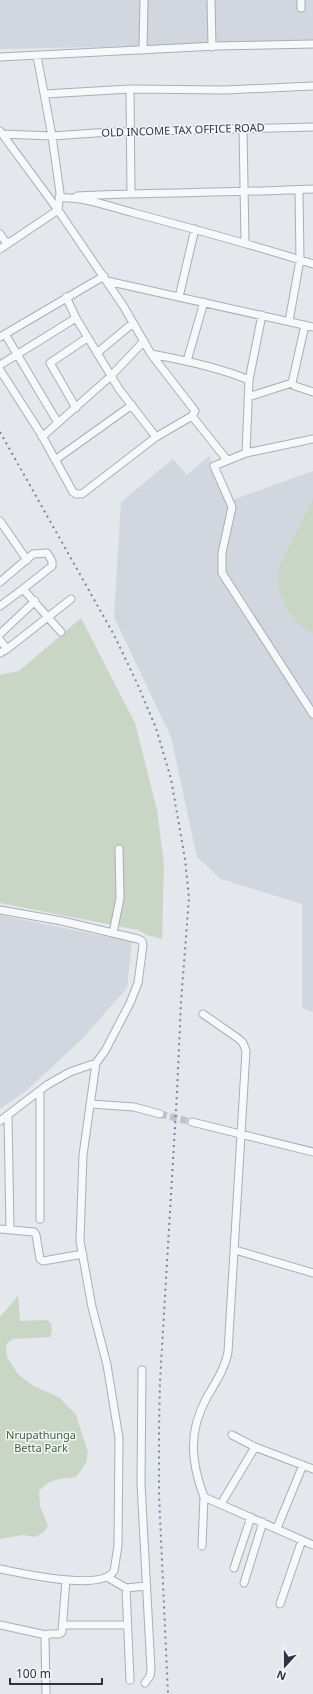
<svg xmlns="http://www.w3.org/2000/svg" width="313" height="1694" font-family="'Noto Sans',sans-serif">
	<style>
		.built { fill: #d2d6de }
		.green { fill: #c9d6c5 }
		.lines { fill: none; stroke-linecap: round; stroke-linejoin: round }
		.street-tunnel { stroke: #bfc3cb; stroke-width: 7; stroke-dasharray: 7 3.5; stroke-linecap: butt }
		.street-casing { stroke: #a9aeb7; stroke-width: 9 }
		.street { stroke: #f7f8fa; stroke-width: 7 }
		.rail { stroke: #7d8696; stroke-width: 2; stroke-dasharray: 2 4; stroke-linecap: butt }
		.labels { text-anchor: middle; stroke-width: 3; stroke-linejoin: round; paint-order: stroke }
		.street-label { font-size: 11px; fill: #2b3445; stroke: #f4f6f9 }
		.park-label { font-size: 11px; fill: #3f6138; stroke: #f4f6f9 }
	</style>
	<rect width="100%" height="100%" fill="#e4e7ec"/>
	<path class="built" d="M0,0H313V43L0,49Z
		M209,456L227,502L313,471V1012L302,1008V904L221,879L197,857L171,737L114,617L121,502L173,459L187,475Z
		M0,915L132,942L127,988L82,1039L26,1091L0,1109Z"/>
	<path class="green" d="M313,498V633L303,628L287,610L278,589L279,566Z
		M81,618L135,723L157,810L164,864L162,939L147,935L138,930L0,903V675L19,671Z
		M18,1296L20,1321L47,1320L51,1323L52,1332L50,1337L13,1339L6,1344L7,1357L18,1374L32,1385L60,1398L76,1415L88,1452L86,1463L76,1477C60,1479 51,1478 39,1491L40,1506L48,1526L45,1531L36,1537L23,1535L0,1539V1317Z"/>
	<g class="lines">
		<path class="street-tunnel" d="M160,1114L192,1122"/>
		<g class="street-casing">
			<path id="street" d="M211,0L212,47
				M301,8V0
				M143,50L144,0
				M37,56L52,136L60,193L58,210L124,307L151,354L192,407L195,411L192,416L156,437L119,389L76,318
				M0,57L217,46L313,44
				M130,89L131,193
				M45,94L130,89L225,90L313,86
				M243,128L245,242
				M2,134L52,136L110,132L313,127
				M77,196C156,192 234,193 313,189
				M59,198C82,196 111,207 134,213C194,229 254,245 313,264
				M0,234L7,244
				M0,249L58,210L0,131
				M107,281L313,327
				M179,297L195,229
				M289,321L300,260L299,190
				M305,325L292,383L295,386L313,392
				M5,334L58,423
				M0,337L104,276
				M97,353L133,323
				M151,354C184,360 218,367 249,380L246,453
				M187,361L204,302
				M0,365L76,318L66,297
				M0,370L41,434L73,492L76,494H82L156,437
				M249,380L262,315
				M248,397L292,383
				M76,408L50,363L87,338
				M192,416L227,460
				M42,437L111,376L144,341
				M313,439L246,453L214,466L232,507L222,553V573L313,714
				M55,460L132,405
				M0,521L27,560
				M0,582L33,554L47,553L52,561V566L23,589L61,632
				M0,606L23,589
				M0,634L35,601
				M0,640L7,649L71,599
				M0,653L7,649
				M0,910L62,921L138,939L142,941L143,945L138,983L130,1003L105,1051L96,1063L83,1155L80,1241L92,1307L107,1365L119,1438L118,1546L114,1571C101,1592 21,1573 0,1569
				M113,933L120,898L119,849
				M203,1014L239,1039L243,1043L246,1051L228,1352C225,1369 215,1383 206,1399C188,1433 191,1462 204,1497L313,1545
				M40,1091V1219
				M91,1104L134,1107L160,1114
				M8,1116L10,1230
				M0,1121L47,1085L70,1072L96,1063
				M192,1122L313,1152
				M0,1229L34,1232L36,1235L40,1259L43,1261L83,1254
				M235,1250L313,1273
				M142,1370L141,1484L151,1669L150,1676L145,1683
				M232,1435L255,1447
				M221,1504L255,1447L313,1469
				M277,1528L303,1465
				M202,1546L204,1497
				M234,1568L251,1517
				M107,1577L126,1588L146,1586
				M244,1583L263,1522
				M126,1588L130,1680
				M280,1604L302,1540
				M0,1625L46,1635
				M63,1625H127
				M46,1694L45,1638L48,1634H59L62,1632L66,1580"/>
		</g>
		<use href="#street" class="street"/>
		<path class="rail" d="M0,432L114,635L137,683L156,728L171,779L185,859L189,898L181,1002L177,1093L160,1381L159,1431V1495L168,1694"/>
	</g>
	<g class="labels">
		<g class="street-label">
			<text transform="translate(183 130) rotate(-2)" y="4">OLD INCOME TAX OFFICE ROAD</text>
		</g>
		<g class="park-label">
			<text x="41" y="1439">Nrupathunga<tspan x="41" dy="13">Betta Park</tspan></text>
		</g>
	</g>
	<g transform="translate(285 1666) rotate(201)" stroke="#f4f6f9" stroke-width="3" paint-order="stroke">
	<path d="M0-3L7 15L0 10L-7 15Z" fill="#2b3445"/>
	<text y="-6" font-size="11" font-weight="bold" text-anchor="middle" fill="#2b3445">N</text>
	</g>
	<path d="M10 1678v6h92v-6" fill="none" stroke="#2b3445" stroke-width="2"/>
	<text x="16" y="1678" font-size="12" fill="#2b3445" stroke="#f4f6f9" stroke-width="3" paint-order="stroke">100 m</text>
</svg>
